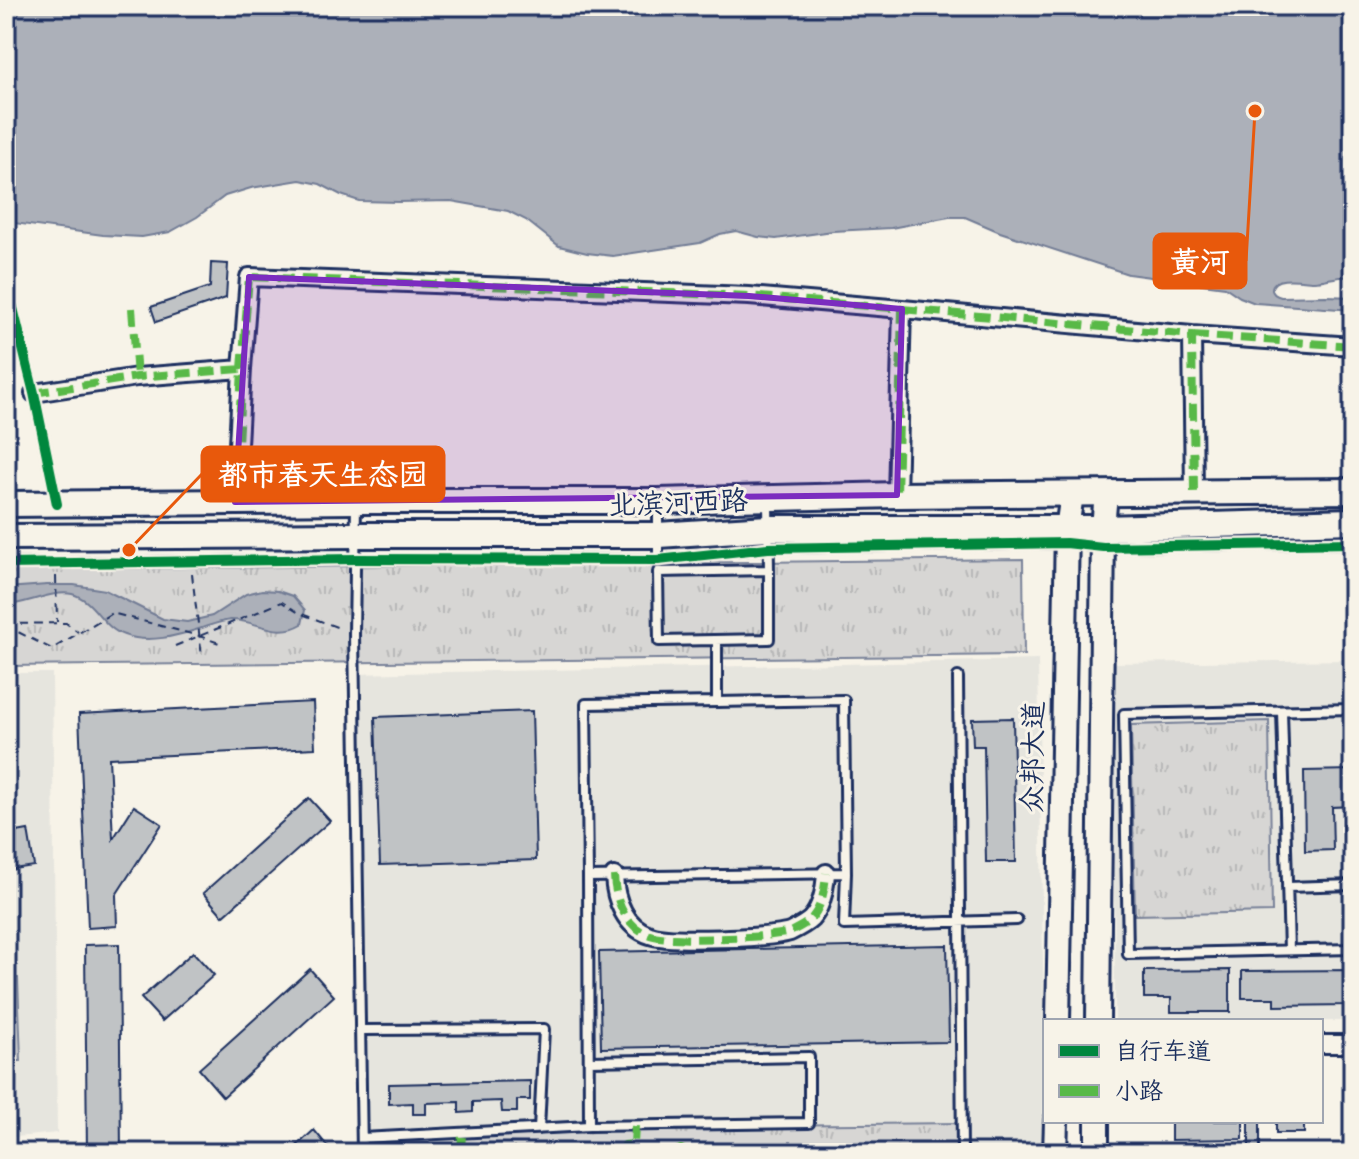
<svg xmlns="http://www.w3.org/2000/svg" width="1359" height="1159" font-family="Kalam,'LXGW WenKai TC',sans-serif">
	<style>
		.built { fill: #e6e5de }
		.grass { fill: url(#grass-tufts); stroke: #798299; stroke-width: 2 }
		.garden { fill: #d7d6d4; stroke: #798299; stroke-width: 2 }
		.water { fill: #acb0b9; stroke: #727c95; stroke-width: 2 }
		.building { fill: #c0c3c5; stroke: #1b2f5e; stroke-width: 2 }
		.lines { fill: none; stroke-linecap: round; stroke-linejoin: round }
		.lane-casing { stroke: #1b2f5e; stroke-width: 14 }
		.street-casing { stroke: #1b2f5e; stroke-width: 22 }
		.secondary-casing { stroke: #1b2f5e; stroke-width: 28 }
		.primary-casing { stroke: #1b2f5e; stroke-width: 30 }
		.path { stroke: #1b2f5e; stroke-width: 2; stroke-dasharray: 8 6; stroke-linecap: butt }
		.lane { stroke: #f7f3e8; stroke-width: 8 }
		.street { stroke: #f7f3e8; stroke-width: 16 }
		.secondary { stroke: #f7f3e8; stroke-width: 22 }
		.primary { stroke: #f7f3e8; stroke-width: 24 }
		.quiet { stroke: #58b947; stroke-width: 8; stroke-dasharray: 16 8; stroke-linecap: butt }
		.cycleway-casing { stroke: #f7f3e8; stroke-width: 15 }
		.cycleway { stroke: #00873e; stroke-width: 10 }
		.marked { fill: #7b2cbf; fill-opacity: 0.2; stroke: #7b2cbf; stroke-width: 6; stroke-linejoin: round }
		.labels { text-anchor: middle; stroke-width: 6; stroke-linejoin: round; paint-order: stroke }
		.street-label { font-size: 28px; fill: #1b2f5e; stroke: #f7f3e8 }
		.leader { fill: none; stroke: #e8590c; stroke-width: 3 }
		.callout-dot { fill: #e8590c; stroke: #f7f3e8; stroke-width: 3 }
		.callout { fill: #e8590c; stroke: #e8590c; stroke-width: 3 }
		.callout-label { font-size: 30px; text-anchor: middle; font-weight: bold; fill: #fff }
	</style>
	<defs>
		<pattern id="grass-tufts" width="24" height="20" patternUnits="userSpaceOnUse" patternTransform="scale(2)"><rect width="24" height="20" fill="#d7d6d4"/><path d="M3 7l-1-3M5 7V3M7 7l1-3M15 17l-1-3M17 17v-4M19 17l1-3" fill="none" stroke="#b8b8b8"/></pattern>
	</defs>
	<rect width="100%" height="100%" fill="#f7f3e8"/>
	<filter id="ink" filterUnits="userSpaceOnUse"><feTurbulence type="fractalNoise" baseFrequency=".0125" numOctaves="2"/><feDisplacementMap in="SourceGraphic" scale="16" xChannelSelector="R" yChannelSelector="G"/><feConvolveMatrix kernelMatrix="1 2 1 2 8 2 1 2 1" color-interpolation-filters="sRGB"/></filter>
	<g filter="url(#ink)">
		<path class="built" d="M1038,660L1046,1153H361L353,674Z
			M1353,660V1021H1115L1113,663Z
			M6,673H52L57,1133L6,1138Z"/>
		<path class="grass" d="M1023,559L1024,655L6,666V570Z
			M1269,721L1272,912L1135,915L1131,725Z
			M962,1123V1153H362V1138L635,1126Z"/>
		<path class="garden" d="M6,978H18L21,1061H6Z"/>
		<path class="water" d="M6,6H1353V278C1338,274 1328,281 1314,281C1305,281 1272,274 1272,289C1272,294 1277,296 1281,297L1326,296L1353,297V310L1255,303L1240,297L1225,287L1128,274L1000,232L965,217H949L891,228L833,231L776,239L758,237L736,231L720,234L700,243L613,256L587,253L559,246L526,220L508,211L451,201L398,202L359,201L341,195L320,184L300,180L251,188L225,196L197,217L170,232L142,237L103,235L6,222Z
			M47,585H74L105,590L163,619L187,622L212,616L246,594L262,590L278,591L293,596L305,610L302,624C277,639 257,620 231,620C221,621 211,625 202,628C177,636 149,644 124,635C102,628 95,600 72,594C53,590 27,604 6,605V588Z"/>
		<path class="building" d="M211,263L228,264L226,298L156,322L151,307L210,287Z
			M313,702L315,748L109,758L113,839L134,806L162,824L116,895L117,926L88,928L79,714Z
			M532,711L536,860L380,865L375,717Z
			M1013,718L1016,862H986L984,746H973L972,719Z
			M1353,770V806L1332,807L1333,850L1305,851L1304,771Z
			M309,798L330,821L223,916L203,893Z
			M28,830L34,866L6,870V834Z
			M119,944L121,1153H87L85,945Z
			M947,945L949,1042L601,1048L599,952Z
			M193,952L214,975L162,1021L141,998Z
			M310,969L334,996L223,1097L199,1069Z
			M1230,970V1012H1171V998H1144V971Z
			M1353,970V998H1348V1005L1275,1006V998H1242V971Z
			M530,1081V1100H517V1112H502L501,1101L473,1102V1112L459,1113V1102L426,1103V1114H413V1103L389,1104V1084Z
			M1171,1121H1243V1139L1171,1140Z
			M1249,1121H1260V1151L1249,1150Z
			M1276,1121H1304V1133H1276Z
			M314,1130L333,1153H289Z"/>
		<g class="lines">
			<g class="lane-casing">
				<path id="lane" d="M768,503L769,570
					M658,504V563
					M356,505L354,634L362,1153
					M6,564L356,559L658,560L768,548L1066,543L1103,547L1353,543
					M769,570V639L659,641L658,572Z
					M717,640V702L586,704L588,877L846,873L844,700L717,702
					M958,677L962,1153
					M1353,709L1124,714L1128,954L1353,949
					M1282,711L1289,950
					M846,873L844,925L1017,920
					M588,877L589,1126L809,1123V1057L589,1061
					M1287,887L1353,885
					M361,1030L544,1029L539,1129
					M362,1138L589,1126"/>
			</g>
			<g class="street-casing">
				<path id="street" d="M902,309L1192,335L1194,492
					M1192,335L1353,346
					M242,369L249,277L749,296L902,309L897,495
					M34,393L137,377L242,369L235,502
					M614,876C615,900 625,927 650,935C668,942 771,938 790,932C796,929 806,924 811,919C822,907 825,889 826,873
					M1321,1044H1353"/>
			</g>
			<g class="secondary-casing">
				<path id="secondary" d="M1058,1021L1067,529L1072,494
					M1098,1021L1103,528L1106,493
					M1055,1153L1056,1121
					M1097,1153V1121"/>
			</g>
			<g class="primary-casing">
				<path id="primary" d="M6,504L356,501H658L897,495L1353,491
					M6,537L356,535H658L768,528H1103L1353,521"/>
			</g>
			<path class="path" d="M192,574L202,657
				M56,576L57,622
				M6,624L66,623L78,632
				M6,626L52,649L112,613L199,636L222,644
				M175,646L282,602L299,613L342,629"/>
			<use href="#lane" class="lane"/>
			<use href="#street" class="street"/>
			<use href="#secondary" class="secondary"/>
			<use href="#primary" class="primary"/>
			<path class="quiet" d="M132,308L137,377
				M902,309L1192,335L1194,492
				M1192,335L1353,346
				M242,369L249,277L749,296L902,309L897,495
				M34,393L137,377L242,369L235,502
				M614,876C615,900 625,927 650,935C668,942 771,938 790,932C796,929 806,924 811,919C822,907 825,889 826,873
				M461,1153L462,1133
				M625,1153L621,1150L625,1145L634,1144L635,1126
				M642,1153C652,1149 662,1149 671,1153
				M672,1153L681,1149L688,1153"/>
			<g class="cycleway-casing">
				<path id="cycleway" d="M6,280L34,393L57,504
					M6,564L356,559L658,560L768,548L1066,543L1103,547L1353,543"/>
			</g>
			<use href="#cycleway" class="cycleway"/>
		</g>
	</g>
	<path class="marked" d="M249,277L749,296L902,309L897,495L235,502Z"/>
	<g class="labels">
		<g class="street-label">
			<text transform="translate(678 502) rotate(-2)" y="10">北滨河西路</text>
			<text transform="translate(1032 757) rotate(-89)" y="10">众邦大道</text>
		</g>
	</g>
	<path class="leader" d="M1255 111L1246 261M129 550L202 474"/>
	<g class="callout-dot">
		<circle cx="1255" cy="111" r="8"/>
		<circle cx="129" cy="550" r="8"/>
	</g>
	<g class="callout">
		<rect x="1154" y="234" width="92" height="54" rx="8"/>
		<rect x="202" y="447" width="242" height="54" rx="8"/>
	</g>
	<g class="callout-label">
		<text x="1200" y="272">黄河</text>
		<text x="323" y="485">都市春天生态园</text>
	</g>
	<rect width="1359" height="1159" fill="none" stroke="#f7f3e8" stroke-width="32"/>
	<rect x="16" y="16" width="1327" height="1127" fill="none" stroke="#1b2f5e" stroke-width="3" filter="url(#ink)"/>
	<rect x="1043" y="1019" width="280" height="104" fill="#f7f3e8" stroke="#9fa5b1" stroke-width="2"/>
	<rect x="1059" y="1045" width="40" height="12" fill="#00873e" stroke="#9fa5b1" stroke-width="2"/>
	<text x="1115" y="1059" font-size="24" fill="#1b2f5e">自行车道</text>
	<rect x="1059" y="1085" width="40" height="12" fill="#58b947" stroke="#9fa5b1" stroke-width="2"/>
	<text x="1115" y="1099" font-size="24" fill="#1b2f5e">小路</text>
</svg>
